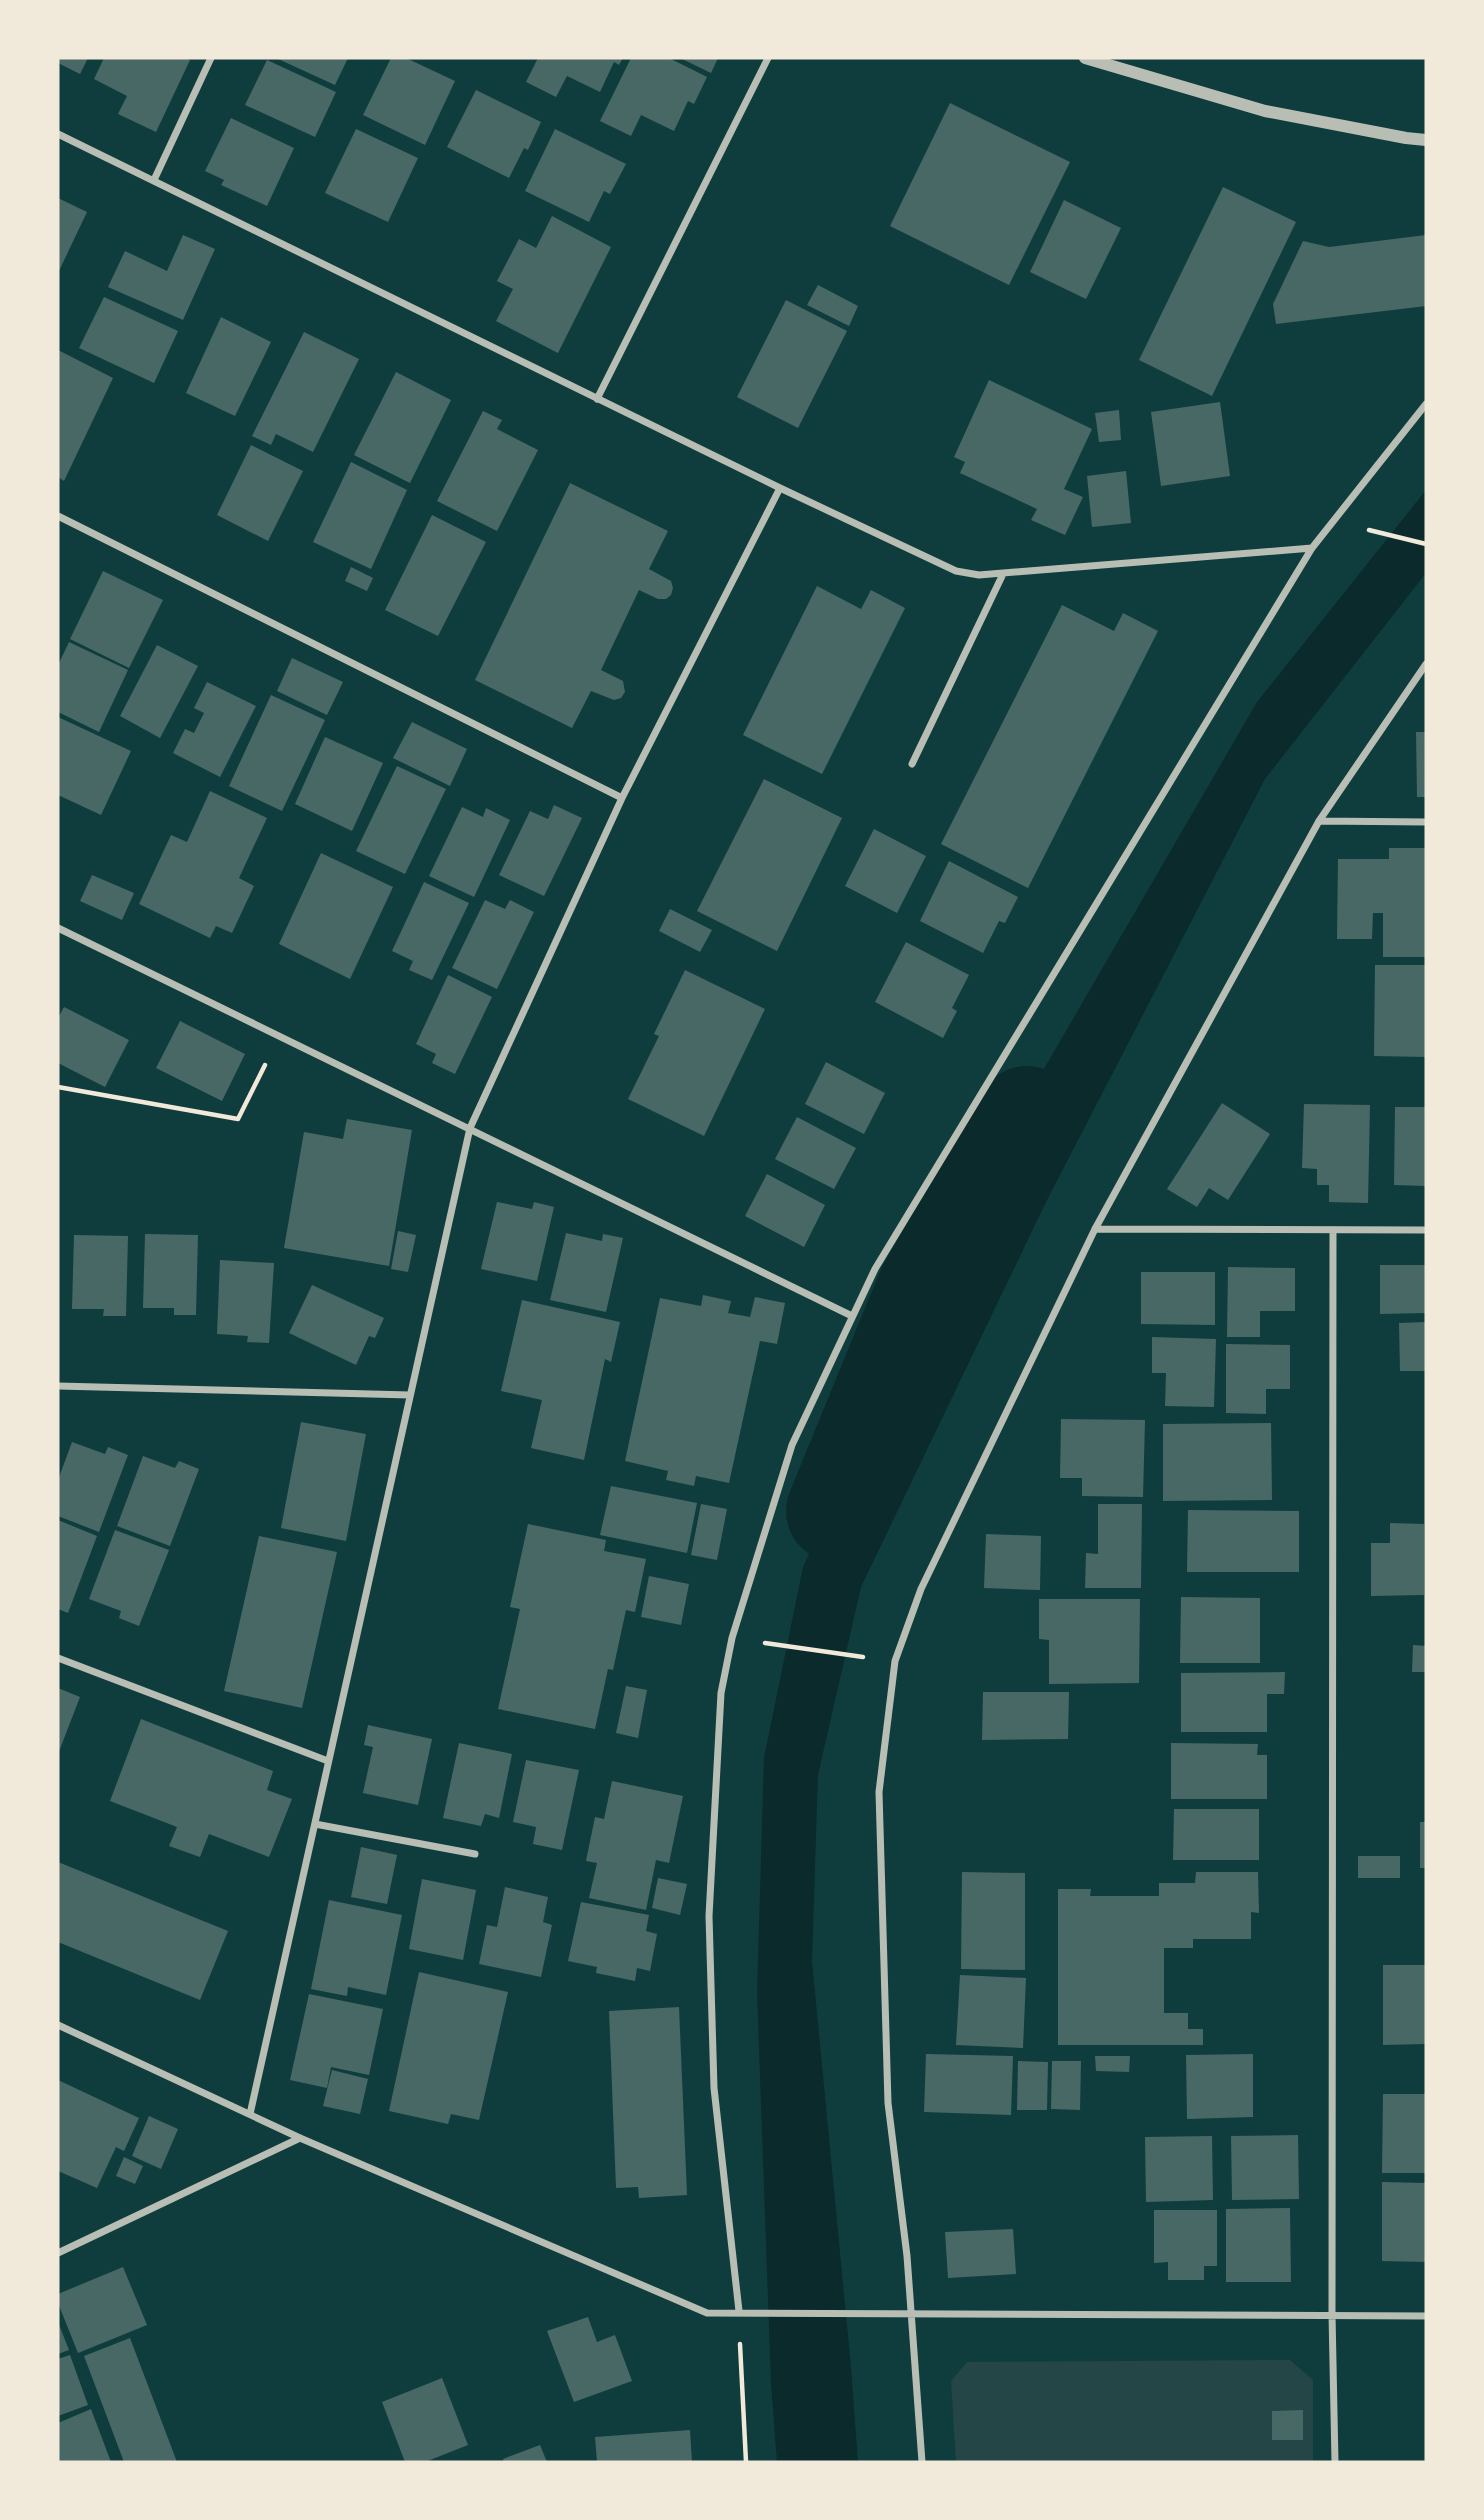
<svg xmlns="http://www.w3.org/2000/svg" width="1484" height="2520" font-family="Ubuntu,sans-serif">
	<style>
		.green { fill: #244646 }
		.water { fill: #0a2a2b }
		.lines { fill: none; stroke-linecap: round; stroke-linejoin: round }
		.river { stroke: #0a2a2b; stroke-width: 102 }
		.building { fill: #486865 }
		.path { stroke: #f1e9da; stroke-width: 4.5 }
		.minor { stroke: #b8beb3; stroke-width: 7 }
		.tertiary { stroke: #b8beb3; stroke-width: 12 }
	</style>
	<rect width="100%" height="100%" fill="#0f3d3e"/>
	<path class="green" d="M1290,2360L1313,2380V2462H956L951,2381L967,2362Z"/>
	<path class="water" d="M1426,490V573L1265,779L1047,1200L861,1587L818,1775L812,1961L851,2367L858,2462H777L771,2384L757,1992L764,1758L803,1567L1005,1136L1257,702Z"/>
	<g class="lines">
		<path class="river" d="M837,1511L928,1289L1027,1117"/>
	</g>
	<path class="building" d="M58,58H88L80,74L58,63Z
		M104,58H186L190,60L156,132L118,114L127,96L94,79Z
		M276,58H348L335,85Z
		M391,58H406L455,81L425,145L363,115Z
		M538,58H623L619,65L614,62L600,92L567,76L556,97L526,82Z
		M631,58H669L707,77L694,104L688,101L674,131L641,115L631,136L600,121Z
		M680,58H718L711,73Z
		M267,60L336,92L315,137L245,105Z
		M476,90L541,122L528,150L524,148L509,178L447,147Z
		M950,103L1070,162L1009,285L890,226Z
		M231,118L294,148L267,206L221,185L224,180L205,171Z
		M356,129L418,158L388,222L325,193Z
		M555,129L626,164L610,194L604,191L589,222L525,191Z
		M1223,187L1296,222L1212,396L1139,360Z
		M58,198L87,212L58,273Z
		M1064,200L1121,228L1086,299L1030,272Z
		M552,216L611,247L558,353L496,321L513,289L497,281L519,239L536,248Z
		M183,235L215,249L183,320L108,287L125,251L167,271Z
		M1426,235V306L1276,324L1273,304L1303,241L1329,247Z
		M818,285L858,306L849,326L807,305Z
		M104,297L178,331L154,383L79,348Z
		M786,300L847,331L798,428L737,397Z
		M221,317L271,342L235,416L186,393Z
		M304,332L359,359L313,452L276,434L271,445L252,436Z
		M58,350L113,378L64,481L58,477Z
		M396,372L451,400L410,483L354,455Z
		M989,380L1092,429L1064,489L1083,497L1065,535L1031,520L1037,509L960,473L965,462L954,457Z
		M1220,402L1230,476L1161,486L1151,412Z
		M1119,410L1121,440L1099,442L1095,413Z
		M483,411L502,420L497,429L538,450L497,531L437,501Z
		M251,445L303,471L268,541L217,515Z
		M351,462L407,490L371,569L313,542Z
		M1126,471L1131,523L1092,527L1087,476Z
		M570,483L668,531L649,569L671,581L673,588L671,595L666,599H658L639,590L601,670L623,681L625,692L621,698L614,700L591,691L572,728L475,680Z
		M432,515L486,542L438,636L385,610Z
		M351,567L373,578L367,591L345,581Z
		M103,571L163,600L129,668L70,639Z
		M817,586L861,609L871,590L905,608L822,774L743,735Z
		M1062,605L1114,631L1123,613L1158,631L1028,888L941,844Z
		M69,642L128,670L99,732L58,712V665Z
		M157,645L198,666L160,738L120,716Z
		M292,658L343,682L327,715L277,691Z
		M207,682L256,706L220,777L173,753L185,729L194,733L204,713L194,708Z
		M271,695L325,720L282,811L229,786Z
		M58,717L131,751L101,815L58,795Z
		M412,722L467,749L450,786L393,758Z
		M1416,732H1426V797H1417Z
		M325,737L383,763L352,831L295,804Z
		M397,766L446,789L405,874L356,851Z
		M764,779L842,818L777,951L697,911Z
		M210,791L267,818L239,878L254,886L232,933L216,926L210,938L139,904L171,835L187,842Z
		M554,805L582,818L544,896L499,875L530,811L548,819Z
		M462,807L483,817L486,808L510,820L474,897L429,876Z
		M874,829L926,856L897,913L845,886Z
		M1389,848H1426V957H1383V913H1373L1372,939H1337L1338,859H1389Z
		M321,853L393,887L350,979L279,944Z
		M949,861L1018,897L1005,923L999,921L983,953L920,921Z
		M92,875L134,893L122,920L80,901Z
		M424,882L469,903L432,980L409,970L413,961L392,951Z
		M485,900L505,909L510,900L534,912L497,989L452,968Z
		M670,909L712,930L700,952L659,931Z
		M906,942L969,975L952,1008L957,1011L943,1038L875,1002Z
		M1375,965H1426V1057L1374,1056Z
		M685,970L765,1009L704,1136L628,1099L659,1036L654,1034Z
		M448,975L492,997L455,1074L432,1063L436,1054L416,1044Z
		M64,1007L129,1040L105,1087L58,1063V1018Z
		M180,1021L245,1054L222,1101L156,1068Z
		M826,1062L885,1093L864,1134L805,1104Z
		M1222,1103L1270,1134L1228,1200L1209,1188L1197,1207L1167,1189Z
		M1304,1104L1370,1105L1368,1203L1329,1202V1185H1317V1169L1302,1168Z
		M1395,1107H1426V1186L1394,1185Z
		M797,1117L856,1148L834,1189L775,1159Z
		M347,1119L412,1130L389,1266L284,1248L304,1132L343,1139Z
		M767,1174L825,1205L804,1247L745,1216Z
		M497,1202L532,1209L534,1202L554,1207L537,1281L481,1269Z
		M398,1231L416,1235L408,1272L391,1269Z
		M566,1233L602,1241L603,1234L623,1238L606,1312L550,1300Z
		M145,1234L198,1235L196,1315H174V1308H143Z
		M74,1235L128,1236L126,1316H103L104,1309H72Z
		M220,1260L274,1263L269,1343L247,1342L248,1336L217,1334Z
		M1380,1265H1426V1313L1380,1314Z
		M1228,1267L1295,1268V1311H1260V1337H1227Z
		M1141,1272H1215V1325L1141,1324Z
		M312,1285L384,1318L375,1338L369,1336L356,1365L289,1333Z
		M703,1295L731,1301L728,1313L750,1317L755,1297L785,1303L777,1344L760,1341L729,1483L696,1476L694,1486L666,1480L668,1471L625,1461L660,1298L701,1306Z
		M522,1300L620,1322L611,1362L605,1359L584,1460L531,1448L542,1400L501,1391Z
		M1426,1322V1371H1400L1399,1323Z
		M1152,1337L1216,1339L1214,1407L1165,1406L1166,1373H1152Z
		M1226,1344L1290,1345V1389H1266V1414L1226,1413Z
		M1061,1419L1145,1420L1143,1497L1082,1496V1478H1060Z
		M301,1422L366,1434L346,1541L281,1528Z
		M1271,1423L1272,1500L1163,1501V1424Z
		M72,1442L105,1454L108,1447L128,1455L99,1532L58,1516V1480Z
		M143,1456L175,1468L179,1461L199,1469L170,1546L117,1526Z
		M611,1486L697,1503L687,1553L600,1535Z
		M701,1504L727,1509L717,1560L691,1555Z
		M1098,1504H1142L1141,1588H1085L1086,1553L1098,1554Z
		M1188,1510L1299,1511V1572H1187Z
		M58,1520L97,1536L68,1613L58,1609Z
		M1390,1523L1424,1524V1595L1371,1596V1543H1390Z
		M528,1524L606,1540L604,1551L646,1559L635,1612L626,1610L613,1670L608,1669L595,1729L498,1709L520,1609L510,1607Z
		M115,1530L169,1550L139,1626L119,1618L121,1611L89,1599Z
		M986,1534L1041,1536L1040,1590L984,1588Z
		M259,1536L337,1552L302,1708L224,1691Z
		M649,1576L689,1584L681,1625L641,1617Z
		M1181,1597L1260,1598V1663H1180Z
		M1039,1599H1140L1139,1683L1049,1684V1640L1039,1639Z
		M1413,1645L1426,1646V1672H1412Z
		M1285,1672L1284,1694H1267V1732H1181V1673Z
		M626,1686L647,1690L638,1738L616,1733Z
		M58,1688L80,1697L58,1754Z
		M983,1692H1069L1068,1739L982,1740Z
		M141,1719L273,1771L267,1790L292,1799L269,1857L209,1834L200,1857L169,1846L177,1827L110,1801Z
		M368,1725L432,1739L418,1805L363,1793L373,1747L364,1745Z
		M459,1743L512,1754L499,1818L485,1814L481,1826L443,1818Z
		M1171,1743L1258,1744L1257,1755H1267V1799H1171Z
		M526,1760L579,1770L562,1850L533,1844L536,1827L513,1822Z
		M612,1781L683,1796L669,1863L656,1860L646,1910L589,1898L597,1863L586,1861L595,1817L604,1819Z
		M1174,1809H1259V1860H1173Z
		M1420,1822H1426V1868H1420Z
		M361,1847L397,1855L387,1904L351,1897Z
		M1358,1856H1400V1878H1358Z
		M58,1862L228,1931L200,2000L58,1942Z
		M962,1872L1025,1873V1970L961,1969Z
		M1196,1872H1258L1259,1913L1251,1912V1939H1193V1948H1164V2013H1188V2029H1203V2045H1058V1889H1091L1090,1896H1159V1883H1195Z
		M658,1878L687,1884L680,1915L652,1908Z
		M422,1879L476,1890L463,1960L409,1949Z
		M505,1887L548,1897L543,1922L552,1925L541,1977L479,1964L487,1925L497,1927Z
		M329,1900L402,1915L386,1995L348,1987L347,1996L311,1989Z
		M581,1902L649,1915L646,1931L657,1934L650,1971L637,1968L635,1981L596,1973L597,1967L568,1961Z
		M1383,1965H1426V2044L1383,2045Z
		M419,1972L508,1992L479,2120L451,2114L448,2124L389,2111Z
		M960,1975L1026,1978L1023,2048L956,2045Z
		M309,1994L383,2009L369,2075L331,2067L327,2088L290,2080Z
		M679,2007L687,2195L639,2198L638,2187L616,2188L609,2011Z
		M926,2054L1013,2056L1011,2115L924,2112Z
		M1253,2054V2117L1187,2119L1186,2055Z
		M1095,2056H1130L1129,2072L1096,2071Z
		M1018,2061L1048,2062L1047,2110H1017Z
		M1052,2061H1081L1080,2110L1051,2109Z
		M332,2070L368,2079L360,2114L323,2106Z
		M58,2080L139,2118L124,2151L116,2147L97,2188L58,2171Z
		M1383,2094H1426V2173H1382Z
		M149,2116L178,2129L161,2169L132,2156Z
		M1298,2135L1299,2199L1232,2200L1231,2136Z
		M1212,2136L1213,2200L1146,2202L1145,2137Z
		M124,2157L143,2166L135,2184L116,2176Z
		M1382,2182L1426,2183V2262L1382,2261Z
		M1290,2208L1291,2282H1226V2209Z
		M1154,2210H1217V2266H1204V2280H1168V2262L1154,2263Z
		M1013,2229L1016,2274L948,2278L945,2232Z
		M123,2267L147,2325L78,2353L58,2303V2294Z
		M588,2317L597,2342L615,2335L632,2381L574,2402L547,2331Z
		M58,2322L69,2350L58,2354Z
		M130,2338L177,2462H124L84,2356Z
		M70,2355L88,2405L58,2416V2359Z
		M442,2378L468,2445L425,2462H405L382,2402Z
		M91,2409L111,2462H58V2423Z
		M1303,2410V2440H1272V2411Z
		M690,2430L692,2462H597L595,2437Z
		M540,2445L547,2462H504L503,2459Z"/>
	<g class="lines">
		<path class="path" d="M1369,530L1426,544
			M58,1087L238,1119L265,1065
			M765,1643L863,1657
			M740,2344L746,2462"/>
		<path class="minor" d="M58,134L780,488L956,571L979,575L1312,548
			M154,180L211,58
			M597,399L768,58
			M58,516L622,798
			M912,764L1003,574
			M1319,821L1426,822
			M58,928L852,1316
			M1095,1229L1426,1230
			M1333,1230L1332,2314L1335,2462
			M58,1386L410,1395
			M58,1658L328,1761
			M315,1824L475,1854
			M58,2025L300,2138L707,2313L1426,2316
			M250,2114L470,1128L622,798L780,488
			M58,2253L300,2138
			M739,2311L714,2088L709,1916L721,1693L732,1638L792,1445L875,1269L1312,548L1426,404
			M922,2462L907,2256L888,2103L879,1792L895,1661L921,1589L1095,1229L1319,821L1426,664"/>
		<path class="tertiary" d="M1085,58L1265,111L1406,138L1426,140"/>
	</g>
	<rect width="1484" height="2520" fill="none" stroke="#f1e9da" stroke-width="119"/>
</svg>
